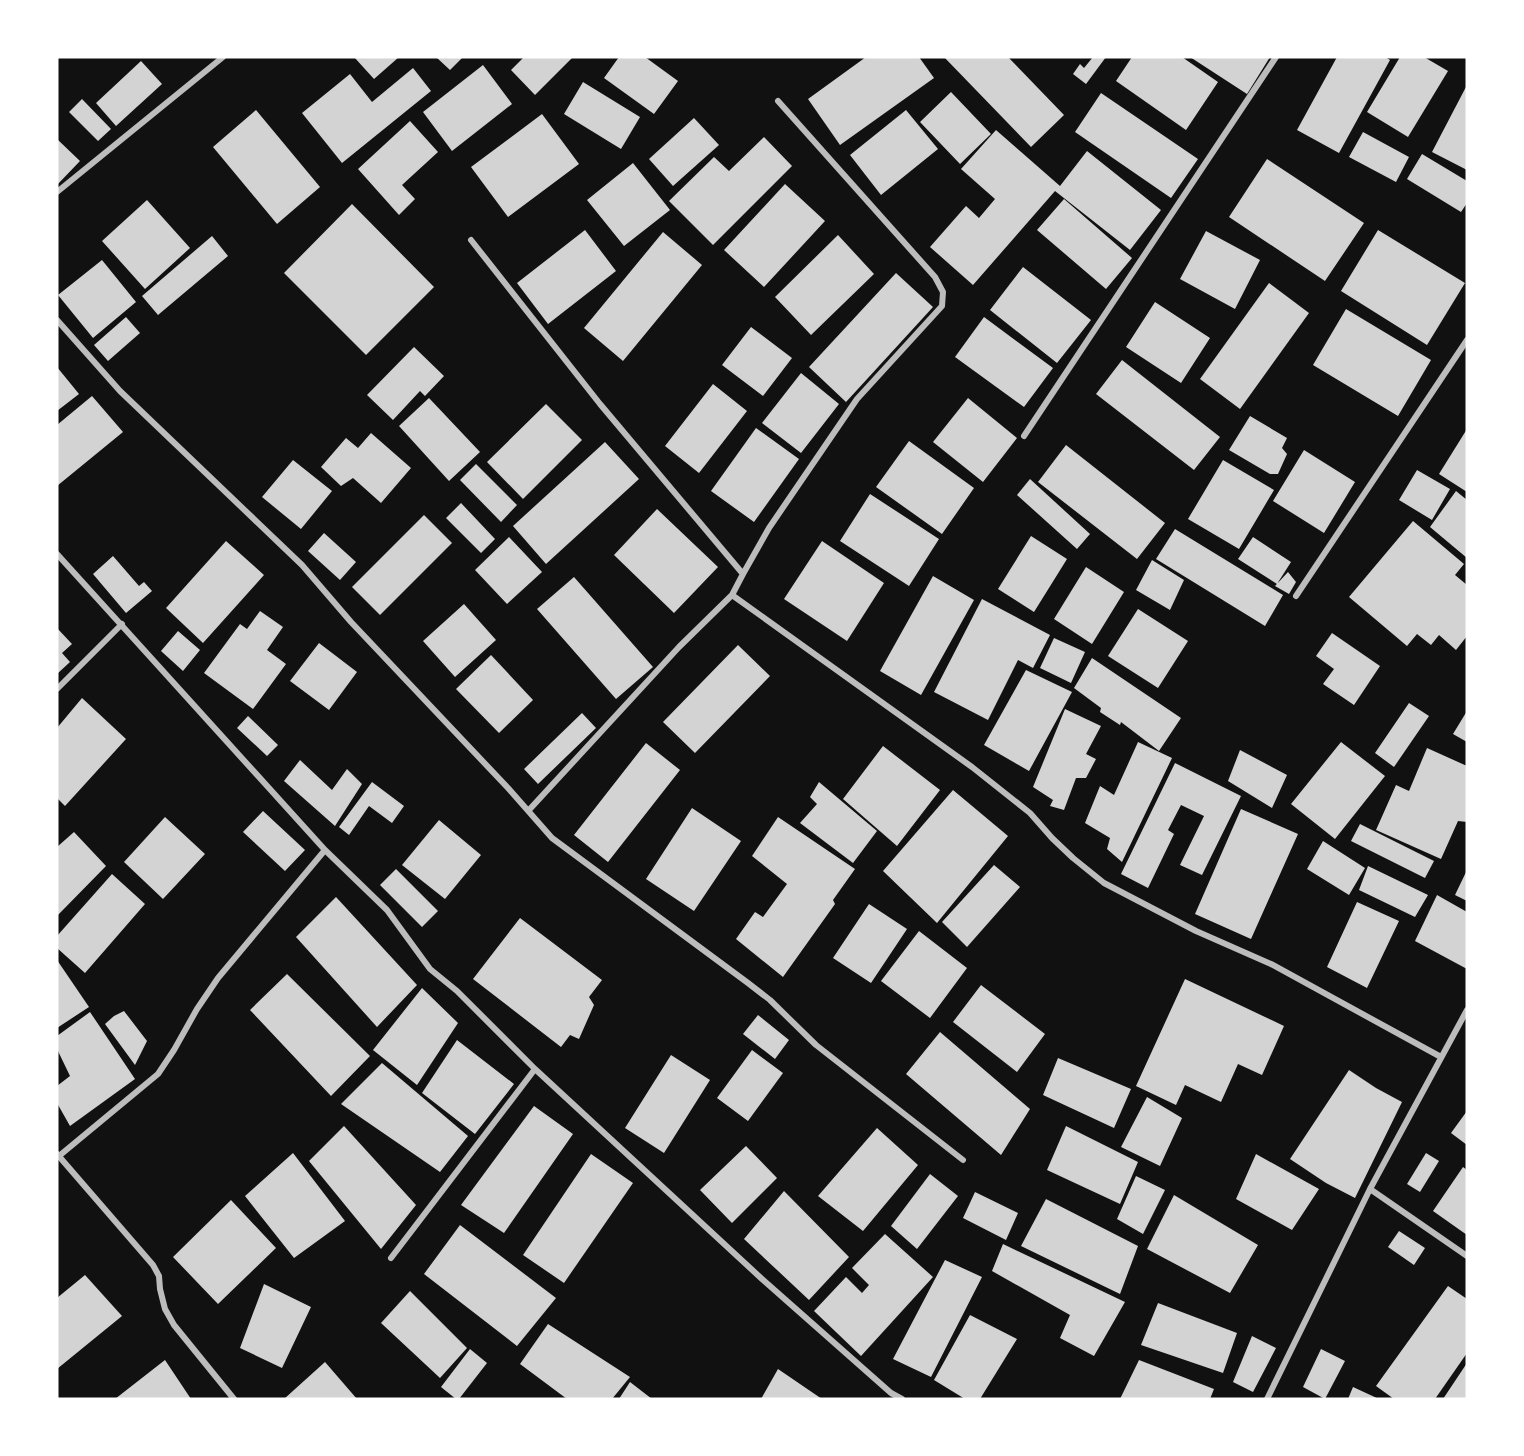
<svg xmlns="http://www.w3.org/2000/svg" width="1524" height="1456" font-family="Arial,sans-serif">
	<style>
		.building { fill: #d3d3d3 }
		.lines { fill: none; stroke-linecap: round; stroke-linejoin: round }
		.minor { stroke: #bcbcbc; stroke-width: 6 }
	</style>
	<rect width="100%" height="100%" fill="#111"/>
	<path class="building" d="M354,57H399L374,79Z
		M436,57H463L450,70Z
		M524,57H573L535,95L511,70Z
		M619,57H645L678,81L654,114L604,78Z
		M866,57H919L934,78L840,145L808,99Z
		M944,57H1008L1064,115L1031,147Z
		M1093,57H1106L1086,84L1073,74L1080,64L1084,68Z
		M1132,57H1182L1218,82L1186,130L1116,81Z
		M1190,57H1270L1247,94Z
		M1337,57H1385L1390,60L1339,153L1297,130Z
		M1400,57H1424L1448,71L1408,137L1367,112Z
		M141,61L162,84L116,126L96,103Z
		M483,65L512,104L452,151L423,112Z
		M413,68L431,91L342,163L302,113L350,74L372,102Z
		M583,82L640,117L621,149L564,114Z
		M1467,85V170L1432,152Z
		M951,92L991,134L960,164L920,122Z
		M1101,93L1198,159L1171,198L1075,132Z
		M82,99L111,129L98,141L69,112Z
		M256,110L320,187L277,224L213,147Z
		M906,110L938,149L881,195L850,155Z
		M542,114L579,164L508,217L471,167Z
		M694,118L719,145L673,186L649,159Z
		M410,121L438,152L402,185L415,199L399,215L358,169Z
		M996,130L1060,186L1087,151L1161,210L1130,250L1055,191L973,285L930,247L966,206L979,218L995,199L961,169Z
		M1363,132L1409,157L1396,182L1349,157Z
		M764,137L792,166L713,245L669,201L714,157L729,171Z
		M57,139L80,161L57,185Z
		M1422,154L1467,181V203L1461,212L1407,179Z
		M1267,159L1364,223L1325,281L1229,217Z
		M633,163L670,210L624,246L587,200Z
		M785,184L825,221L764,287L724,250Z
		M1064,199L1132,258L1106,289L1037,230Z
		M147,200L190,248L145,289L102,241Z
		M352,204L434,287L366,355L284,273Z
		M585,230L616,271L548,324L517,283Z
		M1378,230L1465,283L1427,345L1341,291Z
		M1206,231L1260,260L1235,309L1180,279Z
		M663,232L702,265L623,361L584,328Z
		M838,235L874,274L811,335L775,297Z
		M212,236L228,256L158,315L142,296Z
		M102,260L136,302L93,338L58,295Z
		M1023,267L1091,320L1057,363L990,310Z
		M896,273L933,307L846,402L809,367Z
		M1269,283L1309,313L1240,409L1200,379Z
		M1155,302L1210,338L1181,383L1126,347Z
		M1346,309L1431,360L1398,416L1313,365Z
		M126,317L140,333L108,361L94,345Z
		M984,317L1053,368L1024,407L955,357Z
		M751,327L792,358L763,396L722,365Z
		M414,347L444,376L425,396L420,391L393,420L367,395Z
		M1122,360L1220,437L1194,470L1096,394Z
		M57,367L79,394L57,411Z
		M801,373L839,404L801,453L762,423Z
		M713,384L747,411L699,473L665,446Z
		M92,396L123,432L57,486V425Z
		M429,398L480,452L449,481L399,426Z
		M968,398L1017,438L983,482L933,442Z
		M546,404L582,440L523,499L487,462Z
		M1250,416L1287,438L1282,448L1287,454L1278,474H1270L1229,450Z
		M756,428L799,459L754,522L711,491Z
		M1467,429V492L1439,474Z
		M371,433L411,468L381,503L353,478L341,486L321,467L346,438L358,448Z
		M909,441L974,488L942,534L876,487Z
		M605,442L639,479L546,564L513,526Z
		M1066,445L1165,523L1137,559L1038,482Z
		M1304,450L1355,482L1324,533L1273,501Z
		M293,460L332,491L301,529L262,497Z
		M1223,460L1274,490L1239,549L1188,519Z
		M476,464L517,505L501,522L460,480Z
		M1417,470L1450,489L1432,520L1399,500Z
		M1030,479L1090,534L1077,549L1017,495Z
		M1456,491L1467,500V558L1430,527Z
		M870,494L939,539L909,586L840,541Z
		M461,503L495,539L481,553L446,518Z
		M657,509L718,567L674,613L614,555Z
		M424,515L452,543L380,615L352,587Z
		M1413,521L1464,564L1455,575L1467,585V636L1456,650L1439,635L1431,645L1417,634L1407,646L1349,597Z
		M1175,529L1283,595L1265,626L1156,559Z
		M324,533L356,562L340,580L308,551Z
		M1031,536L1067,559L1034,612L998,589Z
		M509,537L542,572L507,604L475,570Z
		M1253,537L1291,562L1277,584L1238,559Z
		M226,541L264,575L203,643L166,608Z
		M822,541L884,583L847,641L784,599Z
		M113,556L139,586L144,582L152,591L126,613L93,574Z
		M1152,560L1184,580L1170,610L1136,590Z
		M1086,567L1124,592L1092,644L1054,619Z
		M1288,572L1296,582L1289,594L1275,586Z
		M933,576L974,600L921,695L880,671Z
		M574,577L653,667L616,699L537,609Z
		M982,599L1050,635L1033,668L1018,660L988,720L934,692Z
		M464,604L496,640L455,677L423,641Z
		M1138,609L1188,641L1158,688L1108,656Z
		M260,611L283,627L267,650L286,664L253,709L204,673L240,624L247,629Z
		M57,628L72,644L62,653L70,662L57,674Z
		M178,631L200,650L183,671L161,651Z
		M1332,633L1380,666L1354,705L1323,684L1334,669L1316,656Z
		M1054,638L1085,652L1071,683L1040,668Z
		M319,643L357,672L329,710L290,681Z
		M738,645L770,676L695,753L663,722Z
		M491,655L533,700L499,733L456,689Z
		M1092,658L1181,718L1159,751L1121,722L1120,725L1100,712L1101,708L1074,688Z
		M1026,670L1072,692L1029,771L984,745Z
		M82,698L126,739L65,806L57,798V728Z
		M1409,703L1429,716L1394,767L1375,753Z
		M1065,709L1101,726L1086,754L1096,759L1086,778H1076L1064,810L1050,806L1053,800L1033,787Z
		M1467,711V742L1453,734Z
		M582,713L596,728L538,784L524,769Z
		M248,716L278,745L267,756L237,728Z
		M1138,742L1172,758L1122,862L1107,849L1110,838L1085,823L1100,786L1114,795Z
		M1341,742L1385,776L1335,839L1291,804Z
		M646,743L680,770L608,862L574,835Z
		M883,746L940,790L897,846L843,799Z
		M1427,748L1467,766V822L1458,821L1441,859L1376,830L1396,785L1409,791Z
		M1240,750L1287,775L1272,808L1228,781Z
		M300,760L332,790L347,769L362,784L335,826L284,781Z
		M1175,763L1241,796L1202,875L1180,865L1204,816L1181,805L1168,830L1174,834L1148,888L1121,874Z
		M372,782L404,806L392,823L369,806L349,835L339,827Z
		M819,782L877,831L853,863L800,823L817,804L810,797Z
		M953,790L1008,836L937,923L883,871Z
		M692,808L741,841L694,911L646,879Z
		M1241,809L1298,834L1251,939L1195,914Z
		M263,811L305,850L285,871L243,832Z
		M165,817L205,854L163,899L124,862Z
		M778,817L855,869L833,900L835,904L783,977L736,939L755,912L763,917L787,884L752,856Z
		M439,820L481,855L445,899L402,865Z
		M1360,824L1434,861L1425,878L1351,841Z
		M74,832L106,866L57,916V847Z
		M1323,841L1365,868L1349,895L1307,869Z
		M994,865L1020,887L967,947L942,922Z
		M1368,866L1428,895L1415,917L1359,890Z
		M396,869L438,911L422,927L380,885Z
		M1467,870V901L1455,895Z
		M112,874L145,904L85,973L57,948V936Z
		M1437,895L1467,912V969L1415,941Z
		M336,897L417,985L377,1027L296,937Z
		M1357,902L1399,921L1367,988L1327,967Z
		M869,904L907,929L871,983L833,958Z
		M520,918L602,980L589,997L594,1005L579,1039L570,1035L561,1047L473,979Z
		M919,931L967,968L930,1018L881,981Z
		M57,960L89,1007L57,1028Z
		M287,974L370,1056L331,1096L250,1010Z
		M1185,979L1284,1026L1262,1075L1238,1064L1221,1102L1185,1085L1176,1105L1136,1086Z
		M981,985L1045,1034L1017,1072L953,1022Z
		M422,988L458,1023L417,1085L373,1050Z
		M124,1011L147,1041L135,1065L105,1024L114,1016Z
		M90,1012L135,1079L70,1126L57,1103V1086L70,1076L57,1049V1036Z
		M758,1015L789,1040L775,1059L743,1034Z
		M940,1032L1030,1109L1001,1155L906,1074Z
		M457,1040L514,1084L475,1134L422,1093Z
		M752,1050L783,1073L748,1121L717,1098Z
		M671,1055L710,1080L664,1153L625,1128Z
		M1058,1058L1131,1089L1114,1128L1043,1095Z
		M382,1063L468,1136L440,1172L341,1104Z
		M1349,1070L1376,1088L1402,1102L1355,1198L1326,1183L1290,1159Z
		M1147,1097L1182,1118L1160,1166L1121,1147Z
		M534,1106L573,1134L504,1233L461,1205Z
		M1467,1111V1145L1451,1133Z
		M344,1126L416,1205L381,1249L309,1161Z
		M1066,1126L1138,1162L1120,1204L1047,1170Z
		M877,1128L918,1165L863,1231L818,1196Z
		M746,1146L777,1178L732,1223L700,1190Z
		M293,1153L345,1221L294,1258L245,1196Z
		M1426,1153L1439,1161L1420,1192L1407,1184Z
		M591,1154L633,1183L564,1283L523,1255Z
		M1256,1154L1319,1189L1292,1230L1236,1199Z
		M1463,1167L1467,1170V1235L1433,1211Z
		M930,1174L958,1196L917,1249L891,1226Z
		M1136,1176L1165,1190L1143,1234L1117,1219Z
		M784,1191L849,1257L809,1300L744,1239Z
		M975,1192L1018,1213L1006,1240L963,1218Z
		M1174,1195L1258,1245L1230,1293L1147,1249Z
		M1046,1199L1138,1246L1120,1294L1021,1246Z
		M231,1200L276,1248L218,1304L173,1257Z
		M460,1225L556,1298L517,1346L424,1274Z
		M1399,1231L1425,1248L1414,1265L1388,1247Z
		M885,1234L933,1277L861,1356L814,1311L846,1277L862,1293L869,1285L852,1268Z
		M1003,1244L1125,1302L1094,1356L1060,1338L1070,1315L992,1271Z
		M945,1260L982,1277L931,1377L893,1359Z
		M85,1275L122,1316L57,1369V1298Z
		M264,1284L311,1307L282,1368L240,1348Z
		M1448,1286L1467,1299V1353L1435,1399H1394L1376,1386Z
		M410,1291L467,1348L440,1378L381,1323Z
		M1158,1303L1237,1333L1223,1373L1141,1345Z
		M970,1315L1017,1339L980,1399H965L934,1380Z
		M548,1324L630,1377L612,1399H567L520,1364Z
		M1252,1336L1276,1348L1253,1392L1233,1382Z
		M470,1349L487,1363L459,1399H456L441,1387Z
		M1321,1349L1345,1361L1325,1399L1303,1387Z
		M165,1360L191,1399H115Z
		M1139,1360L1214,1389L1210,1399H1120Z
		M325,1362L357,1399H284Z
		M1467,1363V1399H1443Z
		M778,1369L822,1399H761Z
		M630,1382L652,1399H619Z
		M1353,1387L1379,1399H1348Z"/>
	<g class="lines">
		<path class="minor" d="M57,192L223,57
			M471,240L600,404L743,574
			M57,320L120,391L302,565L351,622L508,788L552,838L748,983L770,1000L816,1045L963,1160
			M1024,436L1276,57
			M57,554L325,850L387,910L430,969L457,991L535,1069L762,1279L891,1393L902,1399
			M732,595L972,767L1030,813L1052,838L1073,858L1104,883L1196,931L1271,964L1441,1057
			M1296,596L1467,340
			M57,689L122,624
			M529,810L679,647L732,595L743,574L769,528L857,399L942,306L943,292L935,277L778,101
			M57,1154L153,1265L159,1276L160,1289L165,1309L174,1325L234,1399
			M59,1156L158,1074L174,1050L197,1009L218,978L325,850
			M1370,1189L1467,1256
			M391,1258L535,1069
			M1267,1399L1370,1189L1467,1010"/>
	</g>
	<rect width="1524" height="1456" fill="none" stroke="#ffffff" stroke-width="117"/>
</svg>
